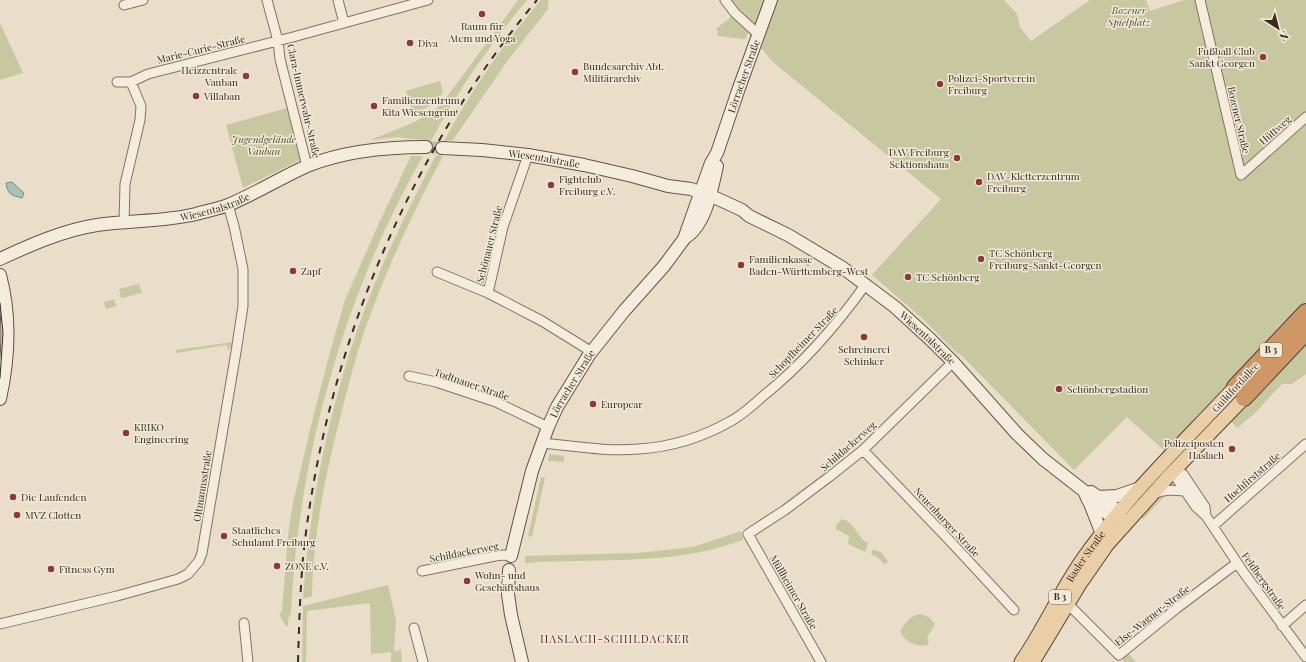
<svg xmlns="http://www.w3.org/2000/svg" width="1306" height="662" font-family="'Playfair Display',serif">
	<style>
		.green { fill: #c7c89f }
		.water { fill: #aac0b7; stroke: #718d84 }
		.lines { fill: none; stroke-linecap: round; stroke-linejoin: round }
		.secondary-tunnel { stroke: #c6baa8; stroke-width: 12; stroke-dasharray: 12 6; stroke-linecap: butt }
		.street-casing { stroke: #867160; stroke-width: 11 }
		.secondary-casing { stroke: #685243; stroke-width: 14 }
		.primary-casing { stroke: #544034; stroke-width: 15 }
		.highway-casing { stroke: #544034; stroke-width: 18 }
		.street { stroke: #f6ecdd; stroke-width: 9 }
		.secondary { stroke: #f6ecdd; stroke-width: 12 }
		.primary { stroke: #e9cea7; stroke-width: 13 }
		.highway { stroke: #cf9765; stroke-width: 16 }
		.tram { stroke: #382b22; stroke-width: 1 }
		.rail { stroke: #382b22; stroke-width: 2; stroke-dasharray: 7 7; stroke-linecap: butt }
		.poi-dot { fill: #8e373f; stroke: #f3e9d9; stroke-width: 1.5 }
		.labels { text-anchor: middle; stroke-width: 3; stroke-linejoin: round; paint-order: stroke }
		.shield { fill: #f3e9d9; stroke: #706459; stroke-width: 1 }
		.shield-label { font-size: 9px; font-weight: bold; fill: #382b22 }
		.park-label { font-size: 10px; font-style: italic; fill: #4c522b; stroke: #f3e9d9 }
		.poi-label { font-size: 10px; fill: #382b22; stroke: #f3e9d9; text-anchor: start }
		.street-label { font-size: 10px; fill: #382b22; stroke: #f3e9d9 }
		.neighbourhood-label { font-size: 11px; letter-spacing: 1px; fill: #602d26; stroke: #f3e9d9 }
	</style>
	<rect width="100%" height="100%" fill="#eadeca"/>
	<path class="green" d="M518,0H527C491,43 457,91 431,141L397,137L370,140C395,130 420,122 441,105Z
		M541,0H549L548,2V9L508,60L453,140L444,141C471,91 504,43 541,0Z
		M719,0H1004L1017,14L1020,27L1031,41L1090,0H1146L1150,11L1184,0H1306V307L1168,454L1127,417L1074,470L959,353L958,354L923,319L872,275L941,199L774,63L748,33L745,39L717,36L718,32L716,29L732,16Z
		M0,23L23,73L0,80Z
		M440,81L443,92C436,103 425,109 413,114L406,91Z
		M287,108L300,160L243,188L226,125Z
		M436,155L443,156C414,210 388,266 367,324C355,357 347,392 338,426C324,481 313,538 312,596L303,599C310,497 332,393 369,298C388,249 412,202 436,155Z
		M411,156H423C345,292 298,457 291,613L288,620V626H286L279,614L281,613L282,610L288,535L293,503L311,426L330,352L345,300L379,223Z
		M803,256L812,263L808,267L799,260Z
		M139,284L142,293L121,298L119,289Z
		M114,299L116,306L106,309L104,302Z
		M1306,337V374L1292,384H1282L1254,414L1237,428L1229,419Z
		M233,342L228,351L227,345L176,353V350Z
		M549,454L564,456V462L548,461Z
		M541,477L545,478L532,537L528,536Z
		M1162,496H1165L1143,519L1141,518Z
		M842,519C855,522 857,538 868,543L865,552L848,544L849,536L836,529V525Z
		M741,531L743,540C728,545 712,550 696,553C640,563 582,559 525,563V556L638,553L693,547Z
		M873,549L881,552L888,561L885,565L877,557L871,555Z
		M388,585L396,620L394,651L401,650L402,662H391V652L371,654L370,603L307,611L306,662H302L303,606Z
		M920,614L929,617L935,624L927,638L929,644C918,649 905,642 900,631C905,624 910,615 920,614Z
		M1128,653L1136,662H1123V655Z"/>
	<path class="water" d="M12,182L24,193L22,198C11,195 8,195 6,183Z"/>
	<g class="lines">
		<path class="secondary-tunnel" d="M426,147L442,148"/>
		<g class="street-casing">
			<path id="street" d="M267,0L278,41L280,59L307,166
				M338,0L344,23
				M725,0L735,13L758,34
				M1200,0L1241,175L1306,117
				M124,5L143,0
				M117,82H131L148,74L293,37L428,0
				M124,222L125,184L140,120L141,106L131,82
				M437,272L488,293L542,321L592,352
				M488,293L503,227L528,155
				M409,376L436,382L496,402L548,427
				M542,443C574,446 607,452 639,449C670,447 703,437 731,421C742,415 752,406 762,397C802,365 836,326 866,284
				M863,450L950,541L1014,610
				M1174,470L1177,479L1196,507L1206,516L1244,573L1306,657
				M1174,470L1183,474L1205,507L1206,516
				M1154,494C1164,489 1174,490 1185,491
				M1213,526L1306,444
				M422,571L495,556L504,555L511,556
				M1068,604L1119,655L1177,608L1237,563
				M244,623L248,662
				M0,624L117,596L178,579L188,574L199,561L202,553L207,523L236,352L243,306V269L234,226L228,205
				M1282,626L1306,605
				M414,628L423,662
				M821,662L748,534L785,510L829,477L863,450L953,362"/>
		</g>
		<g class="secondary-casing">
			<g id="secondary">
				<path id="s1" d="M442,148L482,150L528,155L584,165L632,176L668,186L691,189L718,199L742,210L749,216L788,235L843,268L895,307L931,340L953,362L1017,434L1043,459L1084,491L1088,500L1108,514L1116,515"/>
				<path d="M686,237C706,224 712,188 717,166"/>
				<path id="s2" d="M0,259C30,245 64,230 97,225C130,220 163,222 196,214C206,211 218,209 228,205C255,194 280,178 307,166C344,151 386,147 426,147"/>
				<path d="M0,275C11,316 9,358 0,399"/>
				<path d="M1091,492L1113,507L1116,515L1121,519"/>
				<path d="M1098,497L1117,496L1140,488"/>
				<path d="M1089,501L1102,534"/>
				<path id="s3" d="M511,556L532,471L548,427L557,407L589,355L624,311L664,266L684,239L711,163L717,153L739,88L771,0"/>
				<path d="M509,570L508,594L511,615L522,662"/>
			</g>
		</g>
		<g class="primary-casing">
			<g id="primary">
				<path id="s4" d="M1021,662C1044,629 1059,593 1082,560C1126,497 1183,443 1235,387"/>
				<path d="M1033,662L1080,584L1107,545L1167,478L1244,398"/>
			</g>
		</g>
		<g class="highway-casing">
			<path id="highway" d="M1235,387L1306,312
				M1244,398L1306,332"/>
		</g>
		<use href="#street" class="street"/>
		<use href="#secondary" class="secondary"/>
		<use href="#primary" class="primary"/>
		<use href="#highway" class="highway"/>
		<path class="tram" d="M0,303L3,333L0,378"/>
		<path class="rail" d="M298,662C299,627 300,592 303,558C324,355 407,156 537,0"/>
	</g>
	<g class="poi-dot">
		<circle cx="482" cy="14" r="4"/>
		<circle cx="410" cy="43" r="4"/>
		<circle cx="1263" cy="57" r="4"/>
		<circle cx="575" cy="72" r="4"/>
		<circle cx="246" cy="76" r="4"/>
		<circle cx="940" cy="84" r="4"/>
		<circle cx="196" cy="96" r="4"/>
		<circle cx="374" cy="106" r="4"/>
		<circle cx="957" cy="158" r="4"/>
		<circle cx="979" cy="182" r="4"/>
		<circle cx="551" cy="185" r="4"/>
		<circle cx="981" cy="259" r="4"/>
		<circle cx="741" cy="265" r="4"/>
		<circle cx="293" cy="271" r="4"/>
		<circle cx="908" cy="277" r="4"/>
		<circle cx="864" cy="337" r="4"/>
		<circle cx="1059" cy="389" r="4"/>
		<circle cx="593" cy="404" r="4"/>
		<circle cx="126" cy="433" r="4"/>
		<circle cx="1232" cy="449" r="4"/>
		<circle cx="13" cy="497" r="4"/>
		<circle cx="17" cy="515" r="4"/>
		<circle cx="224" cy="536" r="4"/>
		<circle cx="277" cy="566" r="4"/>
		<circle cx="51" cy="569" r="4"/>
		<circle cx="467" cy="581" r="4"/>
	</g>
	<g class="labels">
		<g class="shield">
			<rect x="1260" y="343" width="22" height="14" rx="3"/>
			<rect x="1049" y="590" width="22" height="14" rx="3"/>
		</g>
		<g class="shield-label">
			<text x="1271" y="353">B 3</text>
			<text x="1060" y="600">B 3</text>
		</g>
		<g class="park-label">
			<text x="1129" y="14">Bozener<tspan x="1129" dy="12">Spielplatz</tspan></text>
			<text x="264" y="143">Jugendgelände<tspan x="264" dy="12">Vauban</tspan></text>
		</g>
		<g class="poi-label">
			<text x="482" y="30" text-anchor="middle">Raum für<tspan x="482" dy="12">Atem und Yoga</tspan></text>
			<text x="418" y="47">Diva</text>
			<text x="1255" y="55" text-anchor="end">Fußball Club<tspan x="1255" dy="12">Sankt Georgen</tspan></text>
			<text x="583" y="70">Bundesarchiv Abt.<tspan x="583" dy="12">Militärarchiv</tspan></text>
			<text x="238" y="74" text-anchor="end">Heizzentrale<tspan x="238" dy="12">Vauban</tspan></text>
			<text x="948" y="82">Polizei-Sportverein<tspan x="948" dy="12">Freiburg</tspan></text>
			<text x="204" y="100">Villaban</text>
			<text x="382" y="104">Familienzentrum<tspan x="382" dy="12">Kita Wiesengrün</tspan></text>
			<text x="949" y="156" text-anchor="end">DAV Freiburg<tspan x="949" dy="12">Sektionshaus</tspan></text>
			<text x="987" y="180">DAV-Kletterzentrum<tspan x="987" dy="12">Freiburg</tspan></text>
			<text x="559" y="183">Fightclub<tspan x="559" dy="12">Freiburg e.V.</tspan></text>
			<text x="989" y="257">TC Schönberg<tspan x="989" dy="12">Freiburg-Sankt-Georgen</tspan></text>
			<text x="749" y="263">Familienkasse<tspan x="749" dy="12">Baden-Württemberg-West</tspan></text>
			<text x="301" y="275">Zapf</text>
			<text x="916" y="281">TC Schönberg</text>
			<text x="864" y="353" text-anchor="middle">Schreinerei<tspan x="864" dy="12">Schinker</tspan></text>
			<text x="1067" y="393">Schönbergstadion</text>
			<text x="601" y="408">Europcar</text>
			<text x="134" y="431">KRIKO<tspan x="134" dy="12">Engineering</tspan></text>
			<text x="1224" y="447" text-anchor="end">Polizeiposten<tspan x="1224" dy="12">Haslach</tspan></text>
			<text x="21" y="501">Die Laufenden</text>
			<text x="25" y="519">MVZ Clotten</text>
			<text x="232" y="534">Staatliches<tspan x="232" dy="12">Schulamt Freiburg</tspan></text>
			<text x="285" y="570">ZONE e.V.</text>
			<text x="59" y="573">Fitness Gym</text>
			<text x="475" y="579">Wohn- und<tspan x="475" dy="12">Geschäftshaus</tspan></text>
		</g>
		<g class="street-label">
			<text transform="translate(201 49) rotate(-14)" y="4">Marie-Curie-Straße</text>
			<text dy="4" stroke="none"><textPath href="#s3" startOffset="541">Lörracher Straße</textPath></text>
			<text transform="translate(304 101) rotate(77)" y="4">Clara-Immerwahr-Straße</text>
			<text transform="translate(1239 120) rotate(77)" y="4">Bozener Straße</text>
			<text transform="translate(1275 130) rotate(-41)" y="4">Hüttweg</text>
			<text dy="4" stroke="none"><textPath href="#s1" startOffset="103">Wiesentalstraße</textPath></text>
			<text dy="4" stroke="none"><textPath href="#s2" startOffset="223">Wiesentalstraße</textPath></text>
			<text transform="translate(489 244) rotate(-76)" y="4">Schönauer Straße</text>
			<text dy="4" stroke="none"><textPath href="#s1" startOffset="535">Wiesentalstraße</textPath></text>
			<text transform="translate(803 342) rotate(-46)" y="4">Schopfheimer Straße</text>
			<text transform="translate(472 384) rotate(19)" y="4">Todtnauer Straße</text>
			<text dy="4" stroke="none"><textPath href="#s3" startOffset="184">Lörracher Straße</textPath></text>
			<text transform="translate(1235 387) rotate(-47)" y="4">Guildfordallee</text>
			<text transform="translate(848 446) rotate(-41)" y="4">Schildackerweg</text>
			<text transform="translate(1252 477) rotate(-41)" y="4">Hochfirststraße</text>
			<text transform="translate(202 486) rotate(-81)" y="4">Oltmannsstraße</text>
			<text transform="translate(947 522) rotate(47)" y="4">Neuenburger Straße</text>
			<text transform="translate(464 552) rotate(-11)" y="4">Schildackerweg</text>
			<text dy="4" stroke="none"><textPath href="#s4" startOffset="124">Basler Straße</textPath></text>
			<text transform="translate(1264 581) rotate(55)" y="4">Feldbergstraße</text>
			<text transform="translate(794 592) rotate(60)" y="4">Müllheimer Straße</text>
			<text transform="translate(1152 615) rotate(-38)" y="4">Else-Wagner-Straße</text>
		</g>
		<g class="neighbourhood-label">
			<text x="615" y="643">HASLACH-SCHILDACKER</text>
		</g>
	</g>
	<g transform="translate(1278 28) rotate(144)" stroke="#f3e9d9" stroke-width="3" paint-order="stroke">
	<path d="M0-3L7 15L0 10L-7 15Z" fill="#382b22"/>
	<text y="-6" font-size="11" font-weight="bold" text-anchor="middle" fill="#382b22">N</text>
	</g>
</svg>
